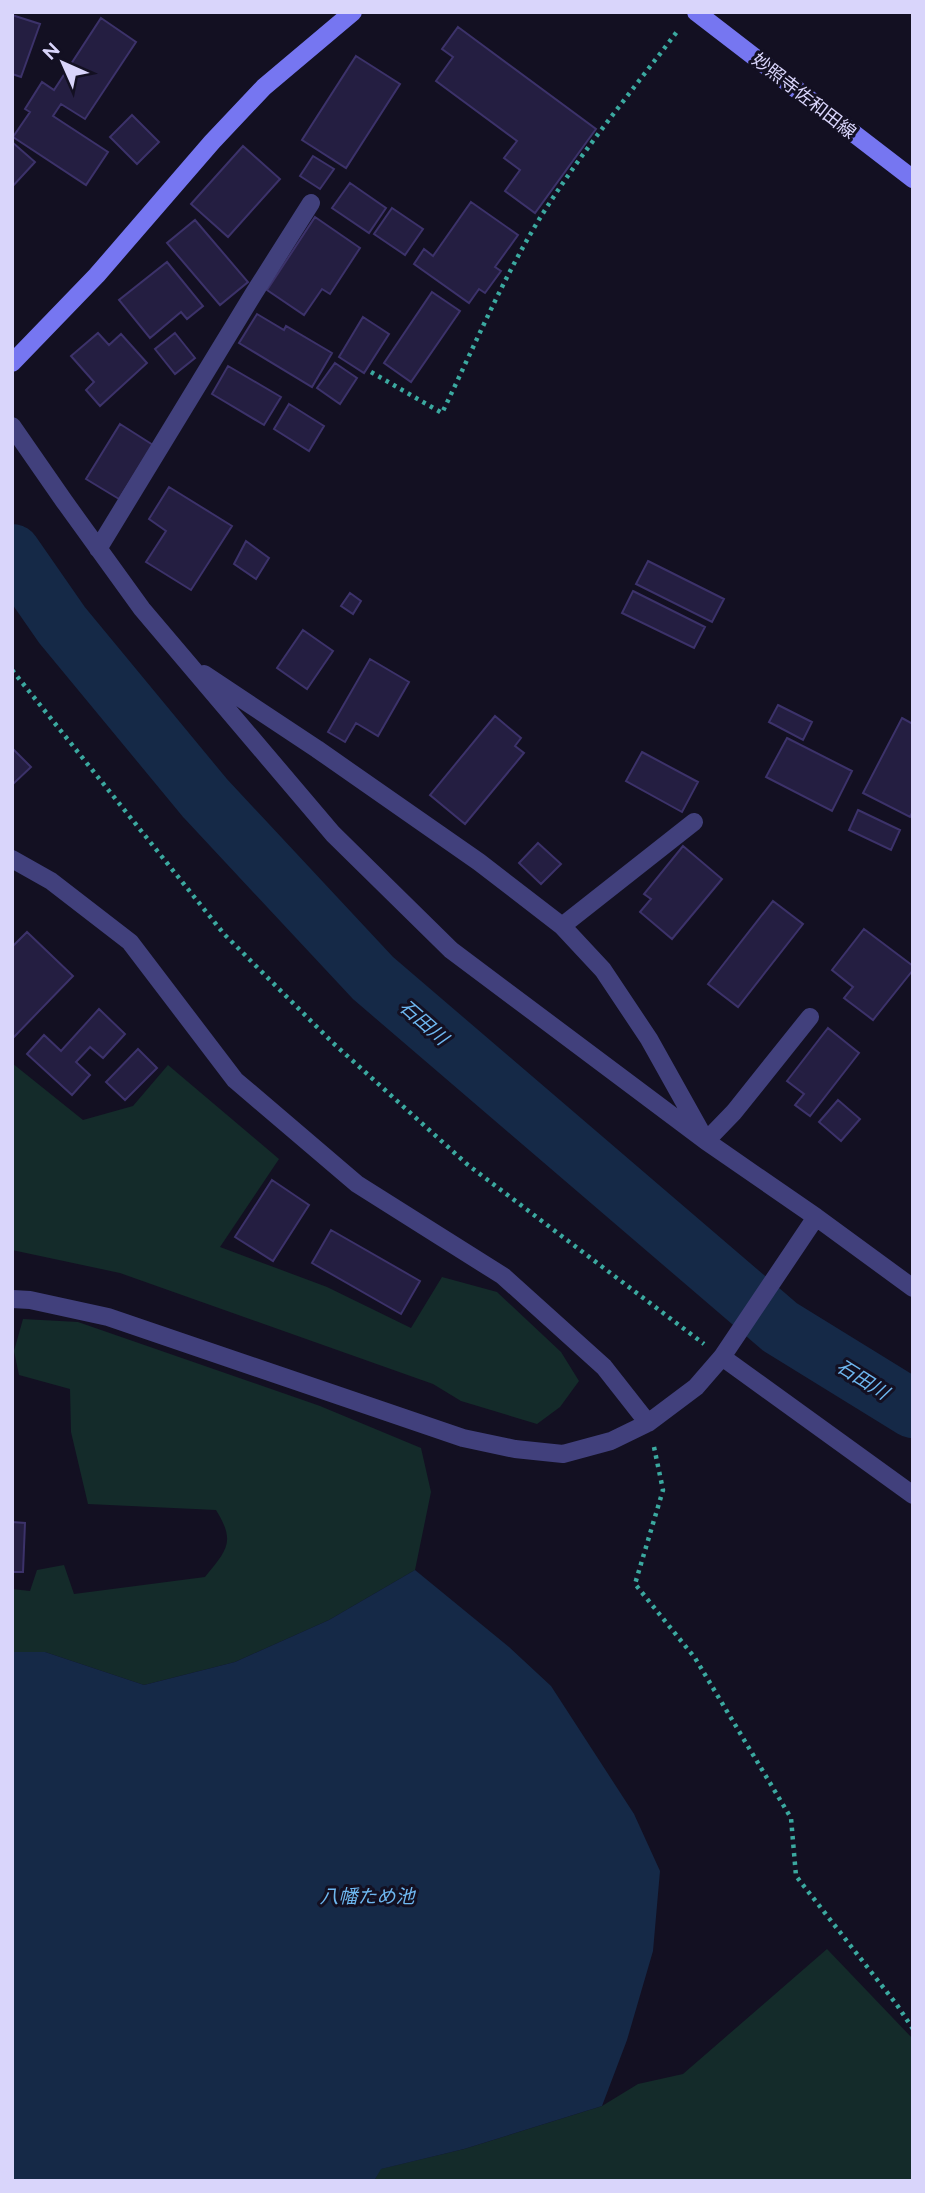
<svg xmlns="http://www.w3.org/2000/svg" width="925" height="2193" font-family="Raleway,'Noto Sans JP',sans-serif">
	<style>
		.green { fill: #142b2a }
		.water { fill: #152947 }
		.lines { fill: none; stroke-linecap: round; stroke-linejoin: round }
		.river { stroke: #152947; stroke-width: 58 }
		.building { fill: #241e41; stroke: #3c326a; stroke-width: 2 }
		.path { stroke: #3ba9a0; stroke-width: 4.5; stroke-dasharray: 3.5 5; stroke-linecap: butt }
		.street { stroke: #41407c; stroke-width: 18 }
		.secondary { stroke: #7676f1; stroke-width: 18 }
		.labels { text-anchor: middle; stroke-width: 6; stroke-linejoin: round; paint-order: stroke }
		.street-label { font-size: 18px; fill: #d9d5fb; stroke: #131022 }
		.water-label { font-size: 19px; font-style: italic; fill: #6eb7f0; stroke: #131022 }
	</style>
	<rect width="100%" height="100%" fill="#131022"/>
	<path class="green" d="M12,1063L83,1120L133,1106L168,1065L279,1159L220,1247L327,1287L411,1328L442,1277L497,1292L561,1352L579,1381L560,1407L537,1424L461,1401L433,1384L120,1273L12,1250Z
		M23,1319L78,1322L320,1406L421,1448L431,1492L415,1570L329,1620L235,1662L144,1685L45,1652H12V1589L30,1591L37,1570L64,1565L74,1594L205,1577C227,1550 236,1542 216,1510L88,1504L71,1432L70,1389L19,1375L14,1351Z
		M827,1949L913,2039V2181H374L380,2169L464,2149L602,2106L638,2084L683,2074Z"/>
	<path class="water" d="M415,1570L509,1647L551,1686L634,1814L660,1871L653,1951L627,2040L602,2106L464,2149L381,2169L374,2181H12V1652H45L144,1685L235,1662L329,1620Z"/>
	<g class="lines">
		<path class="river" d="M12,553L62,625L205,798L373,978L780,1327L913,1409"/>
	</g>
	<path class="building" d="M12,15L40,24L21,77L12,74Z
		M101,18L136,42L85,119L61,104L53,116L108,152L86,185L13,137L30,112L25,109L42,82L54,90Z
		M458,27L596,129L535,213L505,191L520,170L504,158L517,141L436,81L453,57L442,49Z
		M356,56L400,84L346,168L302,140Z
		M132,115L159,142L137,164L110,137Z
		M12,142L35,162L12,187Z
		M243,146L280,179L228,237L191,204Z
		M313,156L334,169L320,189L300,176Z
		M350,183L386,208L369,233L332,208Z
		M471,202L518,235L495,267L501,271L485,293L479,289L469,303L414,264L424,249L433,256Z
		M392,208L423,229L405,255L374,234Z
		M315,217L360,248L330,294L322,289L304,315L267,290Z
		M195,220L248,282L220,305L167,243Z
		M167,262L203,306L187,319L181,312L150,338L119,300Z
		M432,292L460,311L411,382L384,363Z
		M257,314L284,330L286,326L332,353L312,387L239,343Z
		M363,317L389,334L364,373L339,357Z
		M98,333L109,345L121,334L147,363L100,406L86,390L94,382L71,356Z
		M175,333L195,358L175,374L155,349Z
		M335,363L357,378L340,404L317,388Z
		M228,366L281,397L264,425L212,394Z
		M289,404L324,426L309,451L274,429Z
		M120,424L153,445L119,499L86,479Z
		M169,487L232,526L191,590L146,562L166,531L149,519Z
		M246,541L269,558L256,579L234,564Z
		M648,561L724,599L712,622L636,584Z
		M633,591L705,627L694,648L622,613Z
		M350,593L361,601L353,614L341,606Z
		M303,630L333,651L307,689L277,668Z
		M370,659L409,682L378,736L356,723L345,742L328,732Z
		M778,705L812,722L803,740L769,722Z
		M495,716L521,738L515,746L524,753L465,824L430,795Z
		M902,718L913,724V811L910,817L863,793Z
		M787,738L852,771L832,811L766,777Z
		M12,748L31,767L12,785Z
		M642,752L698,782L682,812L626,781Z
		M858,810L900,830L891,850L849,830Z
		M538,843L561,864L541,884L519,863Z
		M683,846L722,879L672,939L640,912L651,899L644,894Z
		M773,901L803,924L738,1007L708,984Z
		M864,929L913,966V970L873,1020L844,998L853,987L832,970Z
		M27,932L73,976L12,1039V947Z
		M99,1009L125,1034L103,1058L90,1047L76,1062L90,1075L72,1095L27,1054L44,1035L61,1051Z
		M828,1028L859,1053L810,1116L795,1105L804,1094L787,1081Z
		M138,1049L157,1068L125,1100L106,1082Z
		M838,1100L860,1119L841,1141L819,1122Z
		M272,1180L309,1205L273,1261L235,1237Z
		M331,1230L420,1281L401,1314L312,1263Z
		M12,1522L25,1523L23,1572H12Z"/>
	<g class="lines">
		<path class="path" d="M371,372L442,413C474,347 502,280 540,218C581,152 632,91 679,29
			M12,670L224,934L333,1043L468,1165L704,1344
			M654,1447L663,1490L635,1584L695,1658L791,1818L796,1876L897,2005L913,2029"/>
		<path class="street" d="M12,426L64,501L142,609L333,834L451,950L706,1141L816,1217L913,1288
			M98,549L254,293L311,203
			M204,674L317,749L479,862L562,926L603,970L649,1039L706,1141L734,1112L810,1017
			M12,859L51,881L130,942L235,1080L357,1184L503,1276L604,1367L648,1423
			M562,926L694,822
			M12,1299L30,1300L108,1317L463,1438L515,1449L563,1454L611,1441L648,1423L696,1387L722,1357L816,1217
			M722,1357L913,1495"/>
		<path class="secondary" d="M696,12L913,179
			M12,363L97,275L212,142L264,87L353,12"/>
	</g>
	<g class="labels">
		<g class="street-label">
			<text transform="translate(804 96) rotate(38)" y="6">妙照寺佐和田線</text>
		</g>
		<g class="water-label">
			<text transform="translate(424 1022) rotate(41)" y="7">石田川</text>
			<text transform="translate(863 1379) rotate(32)" y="7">石田川</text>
			<text x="367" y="1903">八幡ため池</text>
		</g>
	</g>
	<rect width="925" height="2193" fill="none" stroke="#d9d5fb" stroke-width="28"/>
	<g transform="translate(63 63) rotate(315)" stroke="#131022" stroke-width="5" paint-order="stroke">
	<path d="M0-5L12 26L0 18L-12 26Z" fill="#d9d5fb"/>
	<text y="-10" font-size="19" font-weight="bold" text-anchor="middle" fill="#d9d5fb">N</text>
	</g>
</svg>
